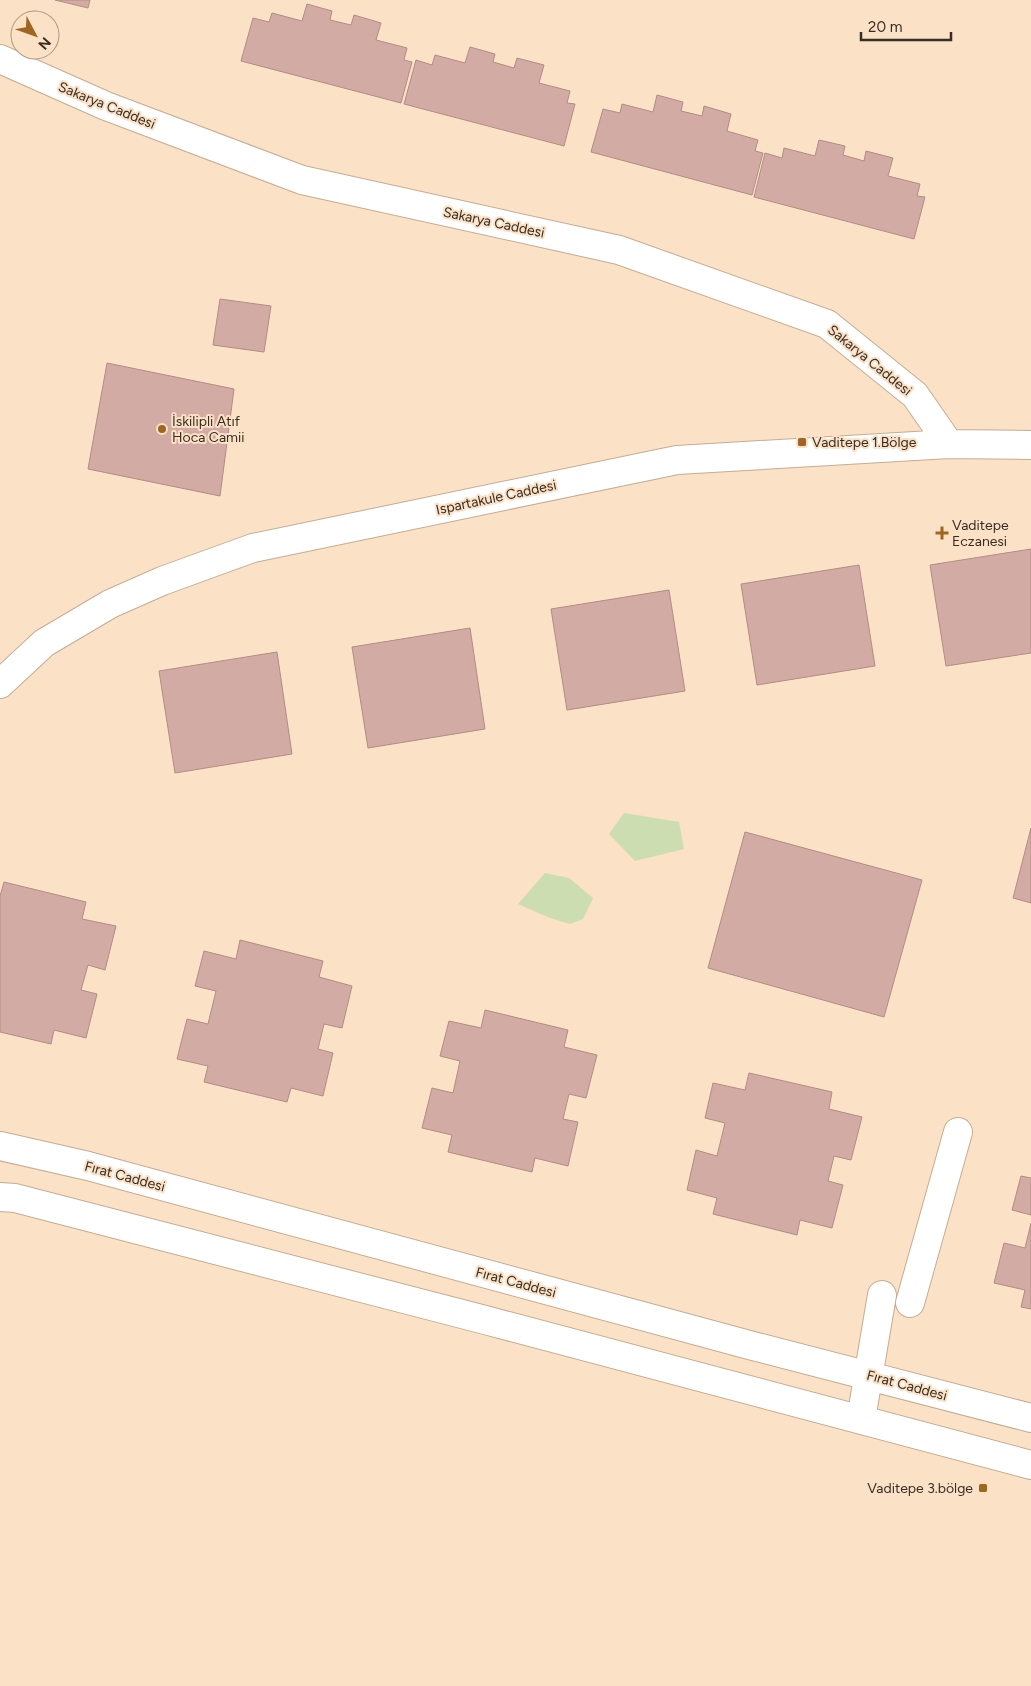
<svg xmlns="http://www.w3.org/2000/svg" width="1031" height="1686" font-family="Figtree,sans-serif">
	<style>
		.green { fill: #cdddb2 }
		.building { fill: #d2aca4; stroke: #b18c85 }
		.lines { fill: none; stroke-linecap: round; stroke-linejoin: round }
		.minor-casing { stroke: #c5ad92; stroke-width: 30 }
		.major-casing { stroke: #c5ad92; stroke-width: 30 }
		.minor { stroke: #fff; stroke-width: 28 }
		.major { stroke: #fff; stroke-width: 28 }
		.poi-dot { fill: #9e6622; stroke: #fbe1c5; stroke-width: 2 }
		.labels { text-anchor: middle; stroke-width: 4; stroke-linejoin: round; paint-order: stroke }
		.street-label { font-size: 14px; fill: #372d23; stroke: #fbe1c5 }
		.poi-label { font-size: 14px; fill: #372d23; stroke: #fbe1c5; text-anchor: start }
	</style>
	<rect width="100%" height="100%" fill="#fbe1c5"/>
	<path class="green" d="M624,813L679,822L684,849L635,861L609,834Z
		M545,873L569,878L593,898L583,919L570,924L550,918L518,904Z"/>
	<path class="building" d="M55,0H90L88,8Z
		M307,4L332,11L330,20L351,25L354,15L381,23L376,40L407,48L404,60L412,62L401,103L241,61L253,18L269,22L272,13L302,21Z
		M470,47L495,54L493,62L514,68L517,58L544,65L539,83L570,91L567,103L575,104L564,146L404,104L416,60L432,65L435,55L465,63Z
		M657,95L683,102L681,111L702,116L704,106L731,114L727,131L758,140L755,151L763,153L752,195L591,152L603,109L620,113L622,104L653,112Z
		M819,140L845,146L843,155L864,161L866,151L893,158L888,176L920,184L917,196L925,197L914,239L754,197L765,153L782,158L784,148L815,156Z
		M220,299L271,306L264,352L213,345Z
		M107,363L234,389L220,496L88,469Z
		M1031,549V653L946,666L930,565Z
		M859,565L875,666L757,685L741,584Z
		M669,590L685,691L567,710L551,609Z
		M470,628L485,729L368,748L352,647Z
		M277,652L292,754L175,773L159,671Z
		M1031,828V903L1013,898Z
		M745,832L922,880L884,1017L708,968Z
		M4,882L86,902L82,919L116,926L105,970L88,965L81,990L97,994L86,1038L54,1030L51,1044L0,1032V896Z
		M240,940L323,961L319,977L352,986L342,1028L324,1024L318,1049L333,1053L323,1096L291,1088L287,1102L204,1082L208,1066L177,1059L187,1019L208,1024L216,991L195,986L204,951L236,959Z
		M485,1010L568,1030L564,1047L597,1055L586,1098L569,1094L563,1119L578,1122L568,1166L535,1158L532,1172L448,1152L452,1135L422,1128L432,1088L453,1093L460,1061L440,1056L449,1021L481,1028Z
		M749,1073L832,1092L829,1109L862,1117L851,1160L834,1156L828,1181L843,1185L832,1228L800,1220L797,1235L713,1214L717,1198L687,1190L696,1150L717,1156L725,1123L705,1118L713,1083L745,1090Z
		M1021,1176L1031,1178V1215L1012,1210Z
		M1031,1223V1309L1021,1307L1025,1290L994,1283L1004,1243L1025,1248Z"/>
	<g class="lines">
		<g class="minor-casing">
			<path id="minor" d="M0,59L106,106L302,180L619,250L827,324L915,395L949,444
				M0,684L44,643L110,604L162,581L253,548L677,460L949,444L1031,445
				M910,1303L958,1132
				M861,1419L882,1295"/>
		</g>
		<g class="major-casing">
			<path id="major" d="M0,1146L88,1166L753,1346L1031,1418
				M0,1197L15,1198C354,1286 693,1373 1031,1465"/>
		</g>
		<use href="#minor" class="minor"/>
		<use href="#major" class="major"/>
	</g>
	<g class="poi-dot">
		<circle cx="162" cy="429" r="5"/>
		<rect x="797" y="437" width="10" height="10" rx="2.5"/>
		<path d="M939.5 525.5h5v5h5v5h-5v5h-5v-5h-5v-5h5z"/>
		<rect x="978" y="1483" width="10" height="10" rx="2.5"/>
	</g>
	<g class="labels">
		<g class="street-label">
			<text transform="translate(107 105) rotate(22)" y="5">Sakarya Caddesi</text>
			<text transform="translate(494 222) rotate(12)" y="5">Sakarya Caddesi</text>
			<text transform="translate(870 360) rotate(39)" y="5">Sakarya Caddesi</text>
			<text transform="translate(496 497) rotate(-12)" y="5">Ispartakule Caddesi</text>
			<text transform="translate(125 1176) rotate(15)" y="5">Fırat Caddesi</text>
			<text transform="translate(516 1282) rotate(15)" y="5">Fırat Caddesi</text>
			<text transform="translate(907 1385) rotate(15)" y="5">Fırat Caddesi</text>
		</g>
		<g class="poi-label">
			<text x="172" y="426">İskilipli Atıf<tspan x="172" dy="16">Hoca Camii</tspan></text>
			<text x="812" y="447">Vaditepe 1.Bölge</text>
			<text x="952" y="530">Vaditepe<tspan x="952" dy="16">Eczanesi</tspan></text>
			<text x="973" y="1493" text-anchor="end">Vaditepe 3.bölge</text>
		</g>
	</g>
	<g transform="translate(35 35) rotate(131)"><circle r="24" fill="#fbe1c5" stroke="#ad9984"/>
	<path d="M0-4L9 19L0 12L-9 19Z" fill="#9e6622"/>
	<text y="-8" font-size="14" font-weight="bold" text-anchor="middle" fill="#372d23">N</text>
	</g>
	<path d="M861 32v8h90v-8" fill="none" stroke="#372d23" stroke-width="2.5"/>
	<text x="868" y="32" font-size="15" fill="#372d23" stroke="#fbe1c5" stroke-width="4" paint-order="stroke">20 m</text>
</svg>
